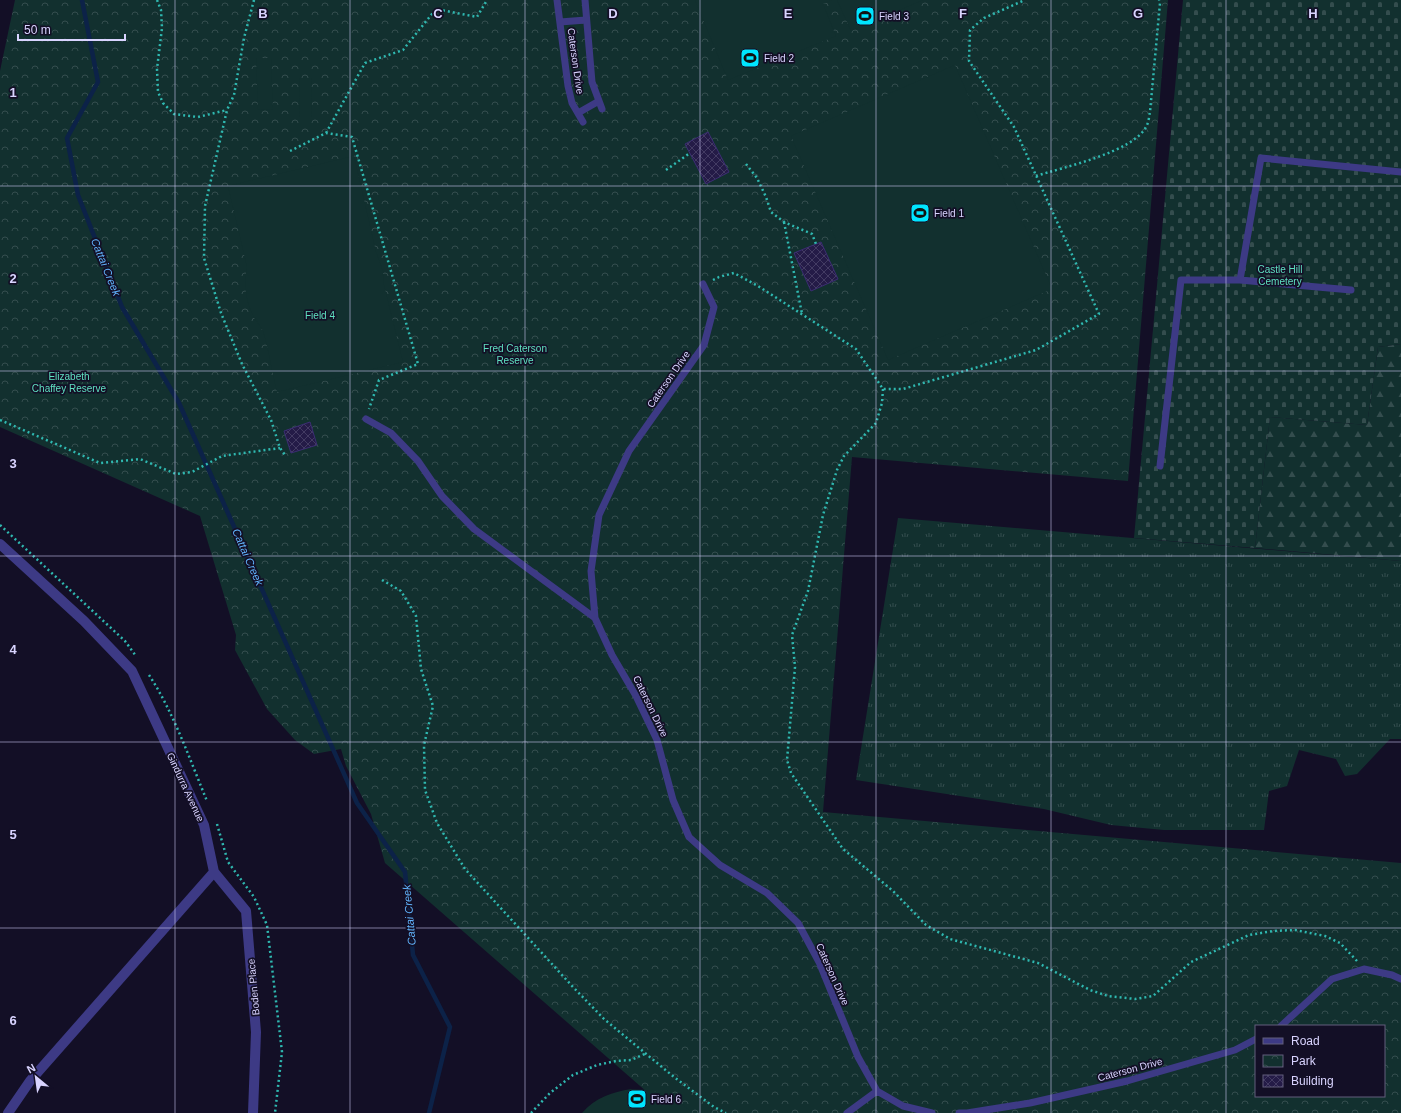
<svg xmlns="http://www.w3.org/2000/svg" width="1401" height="1113" font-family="Arial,sans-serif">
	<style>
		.grass { fill: url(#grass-tufts) }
		.forest { fill: url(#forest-firs) }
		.cemetery { fill: url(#cemetery-stones) }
		.park { fill: url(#park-crowns); fill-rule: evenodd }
		.garden { fill: #12302f }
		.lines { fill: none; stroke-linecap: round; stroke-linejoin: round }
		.stream { stroke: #0c2248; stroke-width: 4.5 }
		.building { fill: url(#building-cross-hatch); stroke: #3b2d73 }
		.path { stroke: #2fb8b0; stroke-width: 2.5; stroke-dasharray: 2 3; stroke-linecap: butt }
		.service { stroke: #3d3a85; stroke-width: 7 }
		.minor { stroke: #3d3a85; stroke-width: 10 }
		.grid { fill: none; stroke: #d9d4ff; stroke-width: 1; stroke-opacity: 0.55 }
		.labels { text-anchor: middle; stroke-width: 3.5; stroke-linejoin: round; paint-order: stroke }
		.poi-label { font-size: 10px; fill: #d9d4ff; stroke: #130f26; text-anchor: start }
		.street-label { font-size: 10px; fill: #d9d4ff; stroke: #130f26 }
		.park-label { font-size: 10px; fill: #5fe0c0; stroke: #130f26 }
		.water-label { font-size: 11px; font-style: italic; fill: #62b6ff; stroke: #130f26 }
		.grid-label { font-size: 13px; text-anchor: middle; font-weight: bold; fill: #d9d4ff; stroke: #130f26; stroke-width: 3.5; stroke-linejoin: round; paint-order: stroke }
	</style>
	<defs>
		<pattern id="grass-tufts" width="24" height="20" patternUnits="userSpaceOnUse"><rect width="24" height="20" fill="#12302f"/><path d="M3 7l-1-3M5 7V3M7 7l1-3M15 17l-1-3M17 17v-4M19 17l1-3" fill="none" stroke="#344d4e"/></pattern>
		<pattern id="forest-firs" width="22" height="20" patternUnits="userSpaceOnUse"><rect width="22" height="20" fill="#12302f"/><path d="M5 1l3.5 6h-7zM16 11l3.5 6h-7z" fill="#344d4e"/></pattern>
		<pattern id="cemetery-stones" width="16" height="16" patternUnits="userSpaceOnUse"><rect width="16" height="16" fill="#12302f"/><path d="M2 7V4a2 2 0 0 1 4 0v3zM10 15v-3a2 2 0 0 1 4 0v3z" fill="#344d4e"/></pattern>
		<pattern id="park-crowns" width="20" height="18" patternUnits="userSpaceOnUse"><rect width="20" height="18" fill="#12302f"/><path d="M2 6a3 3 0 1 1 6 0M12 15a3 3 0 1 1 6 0" fill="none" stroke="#344d4e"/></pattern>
		<pattern id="building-cross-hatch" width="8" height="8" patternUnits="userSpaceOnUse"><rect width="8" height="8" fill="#241b47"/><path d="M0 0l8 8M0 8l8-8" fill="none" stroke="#433b63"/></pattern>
	</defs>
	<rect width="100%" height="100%" fill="#130f26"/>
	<path class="grass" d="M898,518L1401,561V739H1390L1357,774L1345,776L1336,759L1299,750L1287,786L1269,791L1264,830H1164L1111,825L1044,809L856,780Z"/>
	<path class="forest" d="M1401,344V561L1255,548L1270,417L1367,425L1378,347Z"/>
	<path class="cemetery" d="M1183,0H1401V344L1378,347L1367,425L1270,417L1255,548L1134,538Z"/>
	<path class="park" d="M15,0H1168L1128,481L852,457L823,812L1401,863V1113H671L385,863L371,814L346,766L341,749L314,754L295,740L267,709L235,650L236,635L200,516L0,427V71ZM1256,1026H1384V1096H1256Z"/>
	<path class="garden" d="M695,0H832L823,4L836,36L728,80Z
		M837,0H923L851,31Z
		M256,58H271L273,109L258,110Z
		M955,65L1052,289L888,360L791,136Z
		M299,78H311L312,117H300Z
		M354,156L376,252L383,271L384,285L403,362L277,392C272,372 269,351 263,331C261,326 255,321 253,315C245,300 244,283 247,267L228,186Z
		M631,1089C654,1089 675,1095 692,1113H582C595,1098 612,1092 631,1089Z"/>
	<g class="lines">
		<path class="stream" d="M82,0L98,82L67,138L78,195L122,307L179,403L357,803L405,872L413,955L450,1027L429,1113"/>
	</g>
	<path class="building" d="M708,132L729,172L706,184L685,144Z
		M821,242L838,279L811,291L794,253Z
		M310,422L317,445L291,453L284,431Z"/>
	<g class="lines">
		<path class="path" d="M157,0L161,10L162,28L157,69L158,92L163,103L174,114L198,117L227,110
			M254,0L244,38L234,95L227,110L205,206L204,258L221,313L242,364L271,420L280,448L285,455
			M326,133L365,63L403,50L436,9L477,17L487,0
			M290,151L326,133L352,137L418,364L379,380L369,409
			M746,164L757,178L766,197L771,212L784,222L812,234L816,244
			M666,170L690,153
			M1036,176C1064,167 1133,152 1146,127C1149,122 1149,116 1150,112L1160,3L1159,0
			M784,222L802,314
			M713,280L719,277L734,273L758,286L856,349L883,389H903L1036,350L1099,314L1014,127L969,61L970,30L984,18L1025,0
			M883,389L882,403L876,423L844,456L837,470L823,515L808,591L792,635L795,667L787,760L791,773L843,849L893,891L926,925L950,939L1038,963L1090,990L1108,996L1135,999L1153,996L1191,962L1249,935L1273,931L1295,930L1325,936L1340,943L1357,961
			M0,420L100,463L140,459L176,474L192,472L222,456L280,448
			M0,525L125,641L136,656
			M382,580L401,591L416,616L421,669L433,706L424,745L425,790L437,823L465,869L573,987L604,1019L674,1077L714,1107L726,1113
			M149,675C173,711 190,760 207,801
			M217,824L228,862L254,897L267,925L282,1052L275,1113
			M531,1113L550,1093L573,1075L597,1065L616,1061L631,1060L647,1053"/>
		<path class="service" d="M557,0L568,86L572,103L583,122
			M585,0L592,82L602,109
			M560,22L586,20
			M578,113L599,101
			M1240,280L1351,290
			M703,284L714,307L704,345L629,451L599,515L591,571L595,618L612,655L636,696L657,740L673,800L689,837L720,865L767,893L798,923L819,962L858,1057L877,1091L903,1106L932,1113
			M366,419L391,433L418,461L442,496L474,529L595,618
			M1160,466L1181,280H1240L1261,158L1401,172
			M1281,1026L1332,979L1364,969L1392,975L1401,979
			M847,1113L877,1091
			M959,1113H967L1030,1103L1127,1081L1235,1050L1256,1039"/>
		<path class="minor" d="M0,544L84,621L132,671L204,825L214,872L246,911L256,1032L253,1113
			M8,1113L30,1081L214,872"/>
	</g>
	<path class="grid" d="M175,0V1113M350,0V1113M525,0V1113M700,0V1113M876,0V1113M1051,0V1113M1226,0V1113M0,186H1401M0,371H1401M0,556H1401M0,742H1401M0,928H1401"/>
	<defs>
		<g id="stadium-square" transform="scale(1)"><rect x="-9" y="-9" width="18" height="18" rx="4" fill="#00e5ff" stroke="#130f26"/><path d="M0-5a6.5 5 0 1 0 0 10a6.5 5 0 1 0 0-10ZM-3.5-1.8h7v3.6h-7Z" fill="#111"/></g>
	</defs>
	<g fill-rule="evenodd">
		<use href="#stadium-square" x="865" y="16"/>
		<use href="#stadium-square" x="750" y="58"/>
		<use href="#stadium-square" x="920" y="213"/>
		<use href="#stadium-square" x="637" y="1099"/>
	</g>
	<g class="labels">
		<g class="poi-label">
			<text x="879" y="20">Field 3</text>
			<text x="764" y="62">Field 2</text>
			<text x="934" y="217">Field 1</text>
			<text x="651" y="1103">Field 6</text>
		</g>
		<g class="street-label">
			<text transform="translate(576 61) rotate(82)" y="4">Caterson Drive</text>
			<text transform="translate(668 379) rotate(-55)" y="4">Caterson Drive</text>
			<text transform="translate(651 706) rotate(64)" y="4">Caterson Drive</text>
			<text transform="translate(186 787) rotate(65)" y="4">Gindurra Avenue</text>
			<text transform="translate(833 974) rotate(66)" y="4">Caterson Drive</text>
			<text transform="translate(253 987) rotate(-95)" y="4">Boden Place</text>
			<text transform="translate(1130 1069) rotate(-15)" y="4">Caterson Drive</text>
		</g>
		<g class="park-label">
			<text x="1280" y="273">Castle Hill<tspan x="1280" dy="12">Cemetery</tspan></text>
			<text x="320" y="319">Field 4</text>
			<text x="515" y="352">Fred Caterson<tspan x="515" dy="12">Reserve</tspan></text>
			<text x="69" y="380">Elizabeth<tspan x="69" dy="12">Chaffey Reserve</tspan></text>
		</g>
		<g class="water-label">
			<text transform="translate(106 267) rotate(68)" y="4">Cattai Creek</text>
			<text transform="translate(248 557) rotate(66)" y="4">Cattai Creek</text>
			<text transform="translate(409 915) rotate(-95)" y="4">Cattai Creek</text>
		</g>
	</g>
	<g class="grid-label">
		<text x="263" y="18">B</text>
		<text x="438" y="18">C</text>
		<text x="613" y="18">D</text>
		<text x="788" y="18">E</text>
		<text x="963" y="18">F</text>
		<text x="1138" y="18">G</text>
		<text x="1313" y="18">H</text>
		<text x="13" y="97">1</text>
		<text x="13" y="283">2</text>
		<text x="13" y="468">3</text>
		<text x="13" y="654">4</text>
		<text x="13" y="839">5</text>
		<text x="13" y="1025">6</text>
	</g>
	<rect x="1255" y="1025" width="130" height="72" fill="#130f26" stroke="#625e7d"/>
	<rect x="1263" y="1038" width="20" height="6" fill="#3d3a85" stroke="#625e7d"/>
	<text x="1291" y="1045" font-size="12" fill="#d9d4ff">Road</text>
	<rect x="1263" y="1055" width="20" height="12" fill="url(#park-crowns)" stroke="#625e7d"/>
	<text x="1291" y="1065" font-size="12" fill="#d9d4ff">Park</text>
	<rect x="1263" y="1075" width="20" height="12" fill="url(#building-cross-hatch)" stroke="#625e7d"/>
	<text x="1291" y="1085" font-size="12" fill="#d9d4ff">Building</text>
	<g transform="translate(36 1077) rotate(331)" stroke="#130f26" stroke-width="3" paint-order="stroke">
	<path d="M0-3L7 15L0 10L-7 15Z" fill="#d9d4ff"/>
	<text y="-6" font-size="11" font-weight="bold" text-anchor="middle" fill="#d9d4ff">N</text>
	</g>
	<path d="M18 34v6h107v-6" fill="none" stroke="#d9d4ff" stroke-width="2"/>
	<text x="24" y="34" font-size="12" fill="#d9d4ff" stroke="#130f26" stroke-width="3" paint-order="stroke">50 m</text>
</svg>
